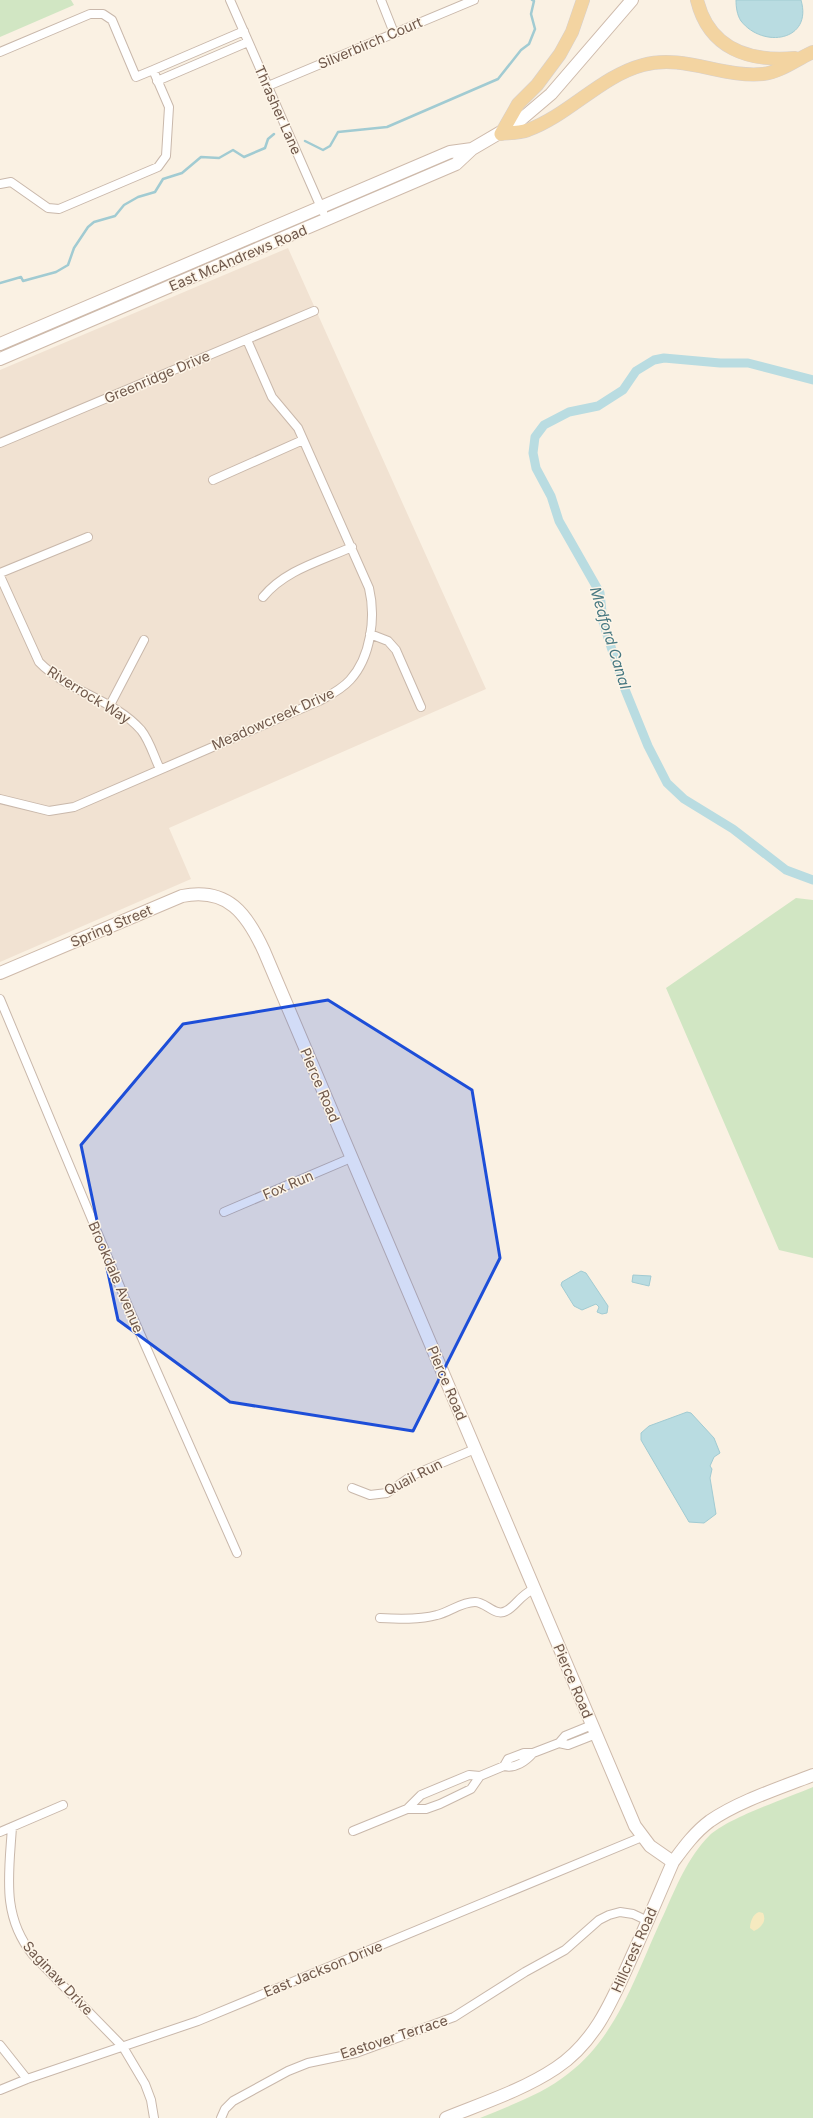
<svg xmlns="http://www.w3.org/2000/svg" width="813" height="2118" font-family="Inter,sans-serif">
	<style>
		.residential { fill: #f1e2d2 }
		.green { fill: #d1e6c3 }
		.sand { fill: #f6eac0 }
		.water { fill: #b9dce1; stroke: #a1cbd2 }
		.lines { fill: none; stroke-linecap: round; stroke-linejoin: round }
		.stream { stroke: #a1cbd2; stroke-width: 2.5 }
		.canal { stroke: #b9dce1; stroke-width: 9 }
		.street-casing { stroke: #c9b8ab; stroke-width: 10 }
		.secondary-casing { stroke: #cebaab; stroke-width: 14 }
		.primary-casing { stroke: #d7d0cd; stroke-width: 14 }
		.street { stroke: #fff; stroke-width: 8 }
		.secondary { stroke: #fff; stroke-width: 12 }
		.primary { stroke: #f3d4a1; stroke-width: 13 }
		.marked { fill: #1d4ed8; fill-opacity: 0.2; stroke: #1d4ed8; stroke-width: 3; stroke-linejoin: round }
		.labels { text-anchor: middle; stroke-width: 3; stroke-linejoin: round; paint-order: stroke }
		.street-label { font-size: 14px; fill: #6f584b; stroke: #fdf5e8 }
		.water-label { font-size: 15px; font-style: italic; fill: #477881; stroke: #fdf5e8 }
	</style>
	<rect width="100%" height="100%" fill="#faf1e3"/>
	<path class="residential" d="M288,248L486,689L169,828L191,879L0,962V370Z"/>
	<path class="green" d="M0,0H71L74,5L0,37Z
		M796,898L813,900V1258L779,1250L666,988Z
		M813,1787V2118H480C511,2105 543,2094 569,2073C619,2035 638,1968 664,1914C676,1887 688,1857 709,1836C727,1818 788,1798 813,1787Z"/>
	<path class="sand" d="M759,1912L763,1913C767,1921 761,1928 754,1931L750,1928C750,1922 753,1914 759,1912Z"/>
	<path class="water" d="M736,0H801C813,41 763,49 741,21C737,15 736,7 736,0Z
		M581,1271L586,1273L608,1306L607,1313L602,1314L597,1312L599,1307L596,1304L582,1310L574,1306L561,1285L562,1282Z
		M633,1275L651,1276L649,1286L632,1282Z
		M687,1412L691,1413L714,1438L720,1453L714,1457L710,1466L712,1469L710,1478L716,1514L704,1523L689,1522L641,1440V1433L649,1426Z"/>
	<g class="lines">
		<path class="stream" d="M305,141L323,150L330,146L338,132L387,127L498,79L521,50L529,44L535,29L531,14L534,1L532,0
			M0,283L21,277L23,281L56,272L68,265L74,248L88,227L94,222L115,216L124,205L138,197L155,192L163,179L182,173L201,157L219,158L233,150L244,157L265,148L268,139L274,134"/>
		<path class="canal" d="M813,380L748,363H720L664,358L654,360L636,371L623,390L598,406L569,412L544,425L535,437L533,453L536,468L551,496L559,521L600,593L603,622L624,687L648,746L667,783L684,799L733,829L786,870L813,880"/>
		<g class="street-casing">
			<path id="street" d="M230,0L323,212
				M381,0L394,33
				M0,52L90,14H103L112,20L136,77L153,70L169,107L166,156L158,167L59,209L48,208L11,182L0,184
				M153,70L244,31
				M157,81L248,42
				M268,86L474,0
				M0,443L314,311
				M213,480L303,440
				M0,573L88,537
				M0,576L39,662C68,692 114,699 141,730C150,741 154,757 160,769
				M263,597C285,570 321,561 352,547
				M370,634L388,641L396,650L421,707
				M109,707L144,640
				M0,799L49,811L74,807L319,701C330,695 341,690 350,680C371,657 376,617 369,588L298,428L272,397L247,340
				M0,999L131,1313L237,1553
				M224,1212L351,1158
				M352,1488L370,1495L387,1493L413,1475L475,1449
				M380,1618C398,1619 420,1620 437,1615C450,1612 461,1602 475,1602C486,1602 495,1617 506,1611C515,1607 520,1595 534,1589
				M559,1743L568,1745L596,1734
				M504,1766C515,1769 526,1761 533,1753
				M407,1809H426L440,1804L471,1789L480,1776L504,1766L508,1759L524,1753H533L559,1743L565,1736L592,1725
				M12,1827C9,1874 1,1916 33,1955L123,2047L145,2084L151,2100L154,2118
				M353,1831L407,1809L421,1795L469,1775L480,1776
				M0,1832L63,1805
				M0,2045L27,2079
				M0,2090L27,2079L198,2021L642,1837
				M221,2118L225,2109L233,2101L288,2071L308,2063L356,2053L454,2017L525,1972L565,1950L599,1920L609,1915L620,1912L633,1914L648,1921"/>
		</g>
		<g class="secondary-casing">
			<path id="secondary" d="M0,344L450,152L472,149
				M0,359L456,164L472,149L518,122L551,94L632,0
				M0,973L182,896C228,887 247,914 264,951L635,1826L650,1846L673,1862
				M446,2118C483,2103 523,2090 556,2068C597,2041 614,1996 633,1954C647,1923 660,1892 673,1862C684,1847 695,1832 710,1821C739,1801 780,1788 813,1775"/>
		</g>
		<g class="primary-casing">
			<path id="primary" d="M697,0C709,49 749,62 795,58
				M501,134C509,133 519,133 528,130C569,115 601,76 643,65C684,54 723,78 763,74C781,72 797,59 813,52
				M501,134L518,104L537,85L560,54L572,32L583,0"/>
		</g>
		<use href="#street" class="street"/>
		<use href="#secondary" class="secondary"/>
		<use href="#primary" class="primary"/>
	</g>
	<path class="marked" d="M328,1000L472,1090L500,1258L413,1431L230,1402L118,1320L81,1145L183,1024Z"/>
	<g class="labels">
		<g class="street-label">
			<text transform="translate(370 43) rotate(-23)" y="5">Silverbirch Court</text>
			<text transform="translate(278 110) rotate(66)" y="5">Thrasher Lane</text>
			<text transform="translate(238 258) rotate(-23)" y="5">East McAndrews Road</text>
			<text transform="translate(157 377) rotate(-23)" y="5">Greenridge Drive</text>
			<text transform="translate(89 695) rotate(32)" y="5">Riverrock Way</text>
			<text transform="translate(273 719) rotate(-24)" y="5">Meadowcreek Drive</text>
			<text transform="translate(111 926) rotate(-23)" y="5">Spring Street</text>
			<text transform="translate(320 1085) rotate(67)" y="5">Pierce Road</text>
			<text transform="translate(288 1185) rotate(-23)" y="5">Fox Run</text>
			<text transform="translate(116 1277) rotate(67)" y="5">Brookdale Avenue</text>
			<text transform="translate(447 1383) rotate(67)" y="5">Pierce Road</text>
			<text transform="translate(413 1477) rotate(-27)" y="5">Quail Run</text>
			<text transform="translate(573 1681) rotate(67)" y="5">Pierce Road</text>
			<text transform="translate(634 1950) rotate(-66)" y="5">Hillcrest Road</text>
			<text transform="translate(323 1969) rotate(-22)" y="5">East Jackson Drive</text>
			<text transform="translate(58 1978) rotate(47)" y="5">Saginaw Drive</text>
			<text transform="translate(394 2037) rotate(-18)" y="5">Eastover Terrace</text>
		</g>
		<g class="water-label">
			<text transform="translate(610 638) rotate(73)" y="5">Medford Canal</text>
		</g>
	</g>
</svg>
